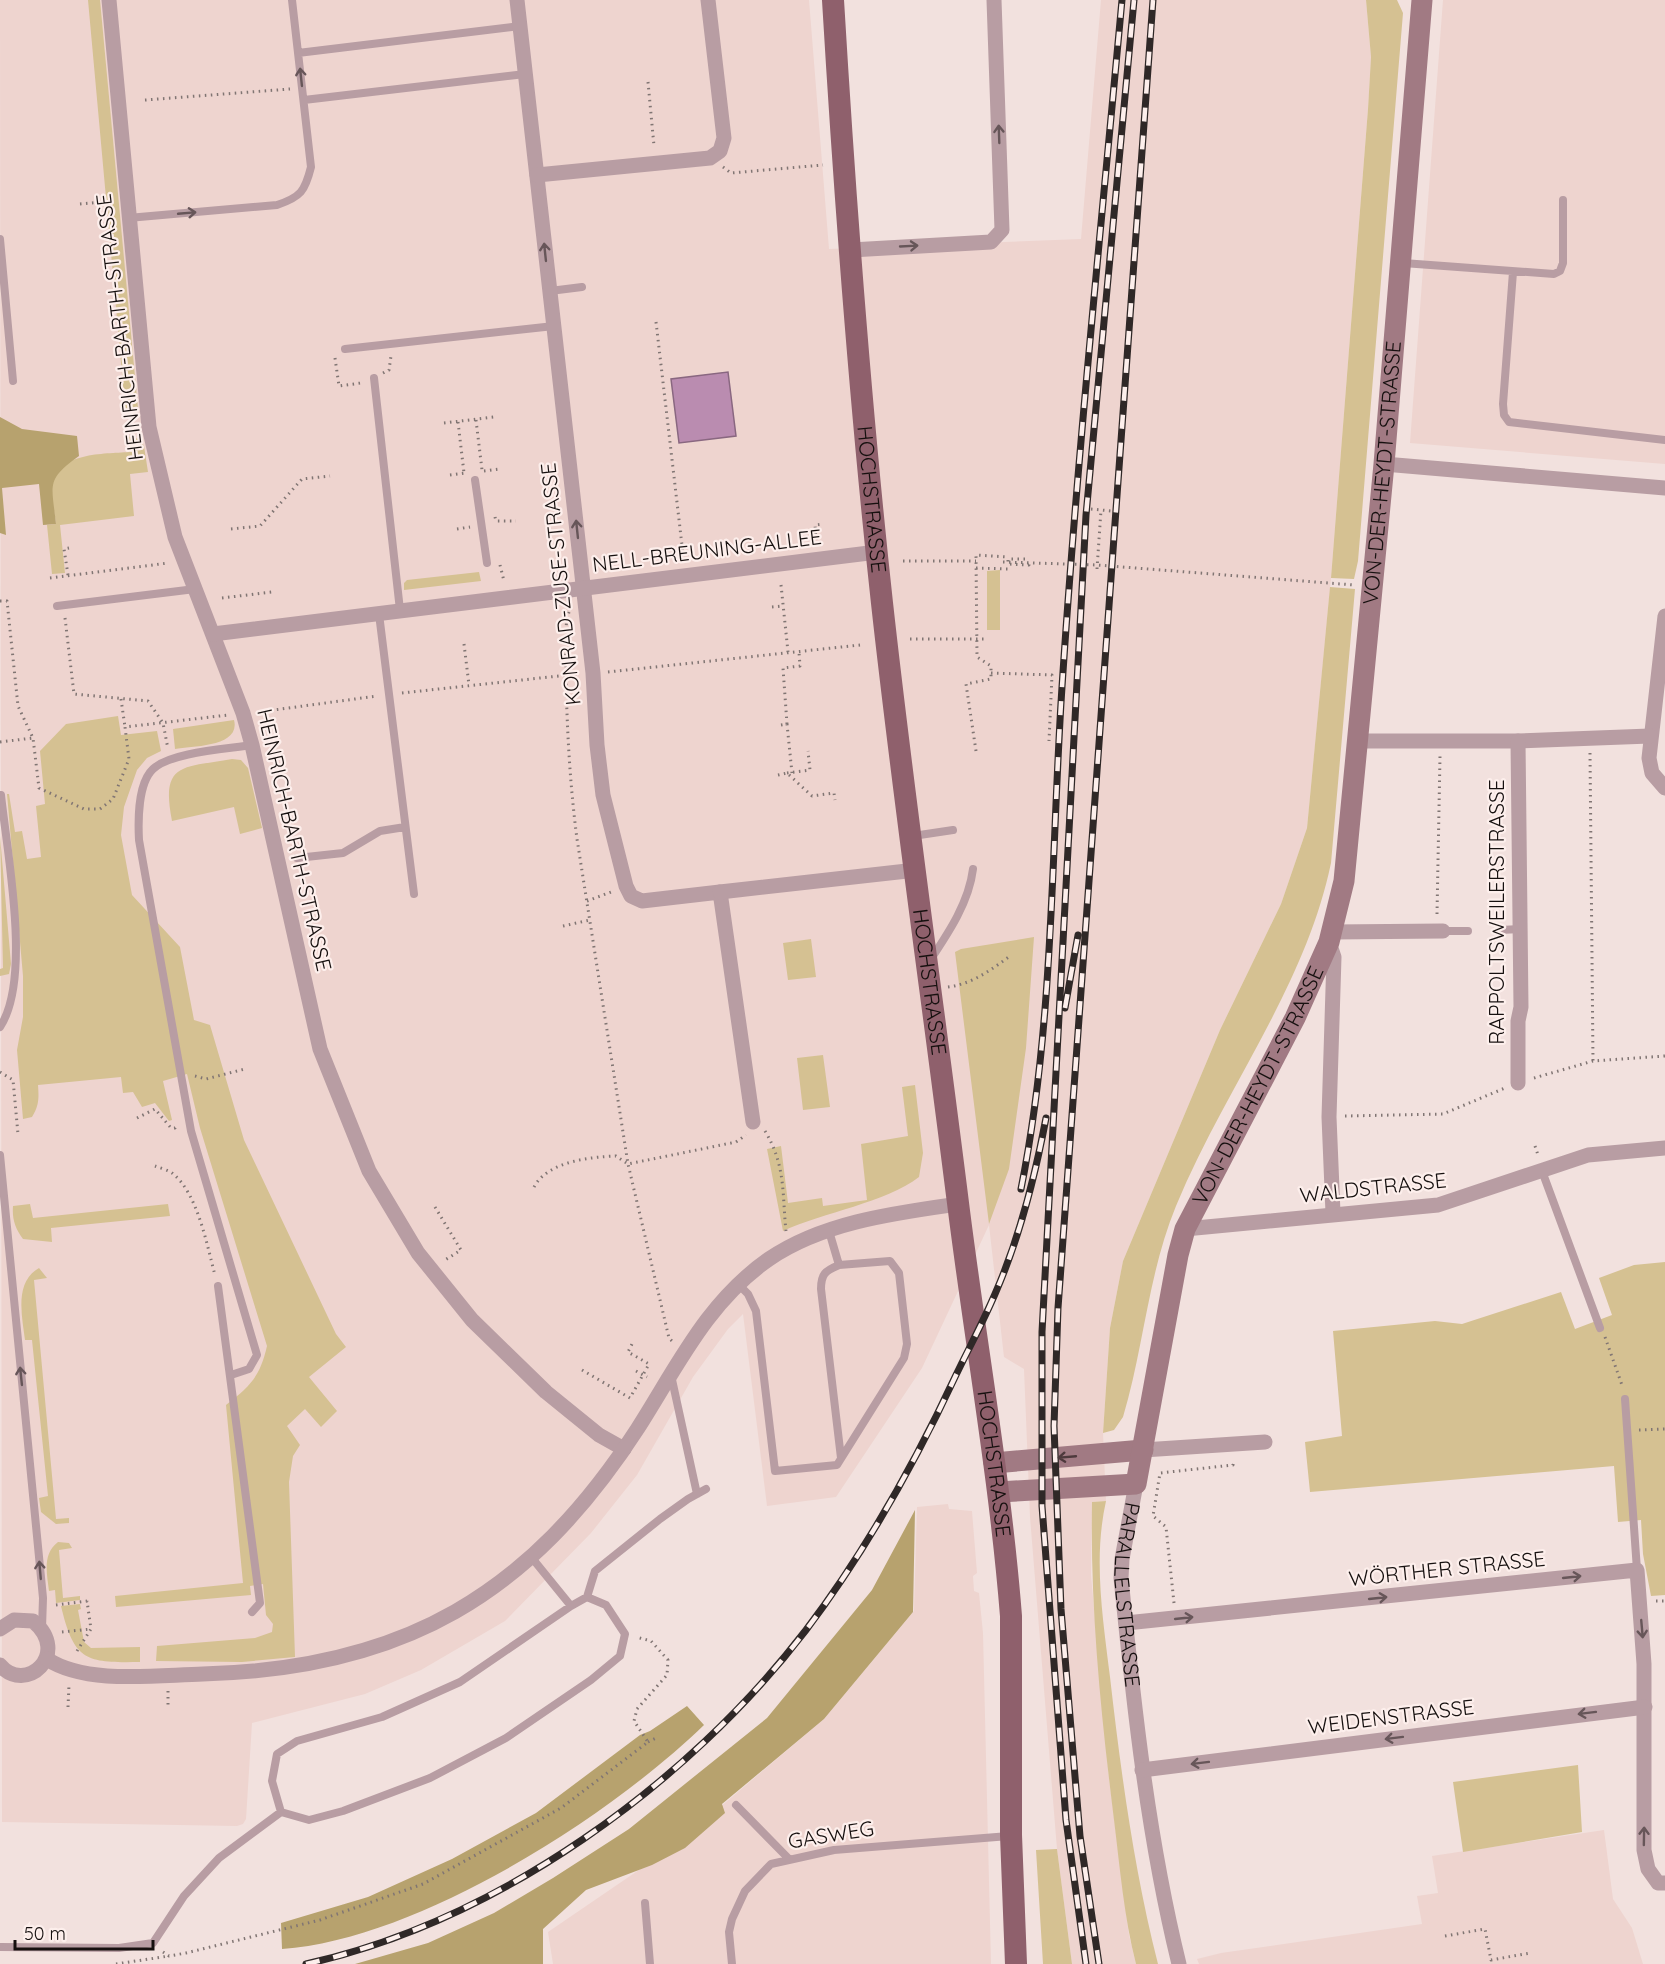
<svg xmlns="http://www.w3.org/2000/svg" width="1665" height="1964" font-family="Quicksand,sans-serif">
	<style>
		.built { fill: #eed4cf }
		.green { fill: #d5c192 }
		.forest { fill: #b7a26e }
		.water { fill: #ba8cb0; stroke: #896780; stroke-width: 1.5 }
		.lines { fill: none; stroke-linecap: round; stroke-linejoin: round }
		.path { stroke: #807573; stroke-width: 3; stroke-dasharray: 1.5 4.5; stroke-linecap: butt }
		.lane { stroke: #b89da3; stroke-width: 8 }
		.street { stroke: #b89da3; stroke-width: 15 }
		.secondary { stroke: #a17a83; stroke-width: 21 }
		.primary { stroke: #8f606c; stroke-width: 22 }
		.rail-casing { stroke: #2f2827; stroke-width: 7 }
		.rail { stroke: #fdefec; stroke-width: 4.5; stroke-dasharray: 14; stroke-linecap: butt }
		.oneway { stroke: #675659 }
		.oneway2 { stroke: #4e3a3d }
		.labels { text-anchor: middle; stroke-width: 4.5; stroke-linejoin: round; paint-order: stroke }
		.street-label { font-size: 21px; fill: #16100f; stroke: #fdefec }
	</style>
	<rect width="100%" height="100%" fill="#f2e1de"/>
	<path class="built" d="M0,0H809L829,249L1081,239L1101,0H1366L1371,57L1368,109L1331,578L1307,828L1281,904L1220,1030L1123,1261L1110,1328L1103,1433L1106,1501L1092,1502L1091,1575L1109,1778L1129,1935L1136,1964H1072L1057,1849L1030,1517L1024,1369L1004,1357L989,1225L922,1368L836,1497L767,1506L743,1314L728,1329L693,1377L637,1475L591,1533L505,1621L421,1670L365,1694L252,1723L246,1819L243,1824L237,1826L2,1822Z
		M1443,0H1665V464L1410,443Z
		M948,1504L949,1509L972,1511L977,1573L973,1576L974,1591L979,1593L983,1633L991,1964H553L548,1932L674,1846L824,1719L914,1611L917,1507Z
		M1604,1830L1613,1899L1632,1928L1643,1964H1199L1197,1959L1221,1953L1422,1924L1417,1896L1438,1893L1432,1856Z"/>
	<path class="green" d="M88,0H100L138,409L135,414L126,418Z
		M1366,0H1397L1403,13L1358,561L1354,579L1331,578L1368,109L1371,57Z
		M127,436L139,439L144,446L148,472L130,474L134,516L60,525L65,573L52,574L47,525L56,524C55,512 50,497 52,485C57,452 104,454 129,452Z
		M1000,570V630H987V571Z
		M479,572L481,581L404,590V583L407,580Z
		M1330,587L1355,589L1331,863C1305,988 1224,1089 1176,1206C1148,1274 1144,1347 1123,1417L1114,1430L1103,1433L1110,1328L1123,1261L1220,1030L1281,904L1307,828Z
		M118,716L121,735L157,731L161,751L147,758L137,770L124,807L121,835L132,895L180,947L194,1020L210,1025L244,1140L336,1334L346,1347L309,1377L337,1411L321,1427L305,1409L287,1426L300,1445L293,1456L289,1482L295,1657L242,1662L156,1661L157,1646L255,1638L272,1632L273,1624L266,1615L263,1584L250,1586L251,1595L116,1607L115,1596L243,1583L226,1405C250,1386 260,1377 267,1346L200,1128L187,1074L163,1081L172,1120L169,1121L155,1103L142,1107L133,1092L123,1093L121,1077L38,1085C39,1098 39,1106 32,1117L23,1119L17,1050L23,1017V976L7,794H9L15,832L22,831L27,859L41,857L36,806L45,804L40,751L66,724Z
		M234,720C241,747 193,746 175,749L173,729Z
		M232,759L241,760L248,768L262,828L240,834L234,807L172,821C160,761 184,768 232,759Z
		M0,836L11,964L9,974L0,976V969L3,968Z
		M1034,937L1026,1048L1009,1169L989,1224L955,952L961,949Z
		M811,939L816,977L788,980L783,943Z
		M823,1055L830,1107L803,1110L797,1058Z
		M915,1085L923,1153L919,1177C885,1203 824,1212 783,1231L767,1149L781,1146L788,1203L822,1198L823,1206L867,1200L861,1144L908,1136L902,1087Z
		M30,1204L33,1218L168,1204L170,1216L51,1228L52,1242L23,1239C15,1228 12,1219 13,1206Z
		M1665,1262V1595L1651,1596L1643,1554L1641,1520L1618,1522L1614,1466L1310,1492L1305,1442L1342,1436L1333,1331L1435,1321L1462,1324L1561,1292L1575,1329L1612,1315L1599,1278L1634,1265Z
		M39,1268L47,1278L34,1280L56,1519L69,1518V1523L56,1524L41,1512L39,1498L48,1496L32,1340H25C22,1316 14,1282 39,1268Z
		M1106,1501C1093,1559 1103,1619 1110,1677C1121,1773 1134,1870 1158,1964H1136C1124,1917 1120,1868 1114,1820C1101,1715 1090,1608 1092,1502Z
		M58,1542L69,1543L72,1548L59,1550L63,1598L80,1596V1600L56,1603L55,1590L49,1591C47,1574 42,1554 58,1542Z
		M80,1604L81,1609L78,1610L84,1642L91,1648L140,1647V1662C86,1663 74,1661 61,1606Z
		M1578,1765L1582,1832L1463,1852L1453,1782Z
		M1057,1849L1072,1964H1043L1036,1850Z"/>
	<path class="forest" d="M0,417L22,429L77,436L79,456C45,480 52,485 56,524L43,525L39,484L2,488L6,535L0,533Z
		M915,1510L913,1612L824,1719L722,1804L725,1813L685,1848L652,1865L586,1890L543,1929V1964H355L428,1943L494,1913L553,1878L629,1829L767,1718L872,1590Z
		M687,1706L704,1725C607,1819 418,1939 282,1949L281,1923L368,1897L452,1859L536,1813L640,1735L650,1731Z"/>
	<path class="water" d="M728,372L736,436L679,443L671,379Z"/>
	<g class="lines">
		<path class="path" d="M648,82L654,146
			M145,100L290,89
			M723,167L731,173L823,165
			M80,204L113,201
			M656,322L683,554
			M335,358L339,386L361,383
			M383,373L389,370L391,356
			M476,420L482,470
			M458,422L464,473
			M444,423L494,417
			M484,471L500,469
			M450,475L465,473
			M1091,509L1111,511
			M495,517L496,521H516
			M231,529L260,526L302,479L330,476
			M457,529L470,527
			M816,540L815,525L823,524
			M1025,559H1008V564L1029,565V561
			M903,561H976
			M1003,562L1097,565L1354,585
			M500,565L504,581
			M976,568L1008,569
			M1097,569L1101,510
			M68,575L64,549L69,548
			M50,578L168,563
			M781,585L788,652
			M222,598L272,592
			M0,601H7L18,706L33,738L39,788L84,809H100L113,799L129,759L125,727L228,715
			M772,607L782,606
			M569,612C563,631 566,656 566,677C567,731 570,785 577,839L628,1164L669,1338L672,1341
			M65,618L74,694L148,701L163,723L168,749
			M910,639H986
			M464,644L469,685
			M608,672L860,645
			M991,673L1052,675L1049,741
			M402,693L577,674
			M121,699L125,727
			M259,712L377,696
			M787,724L783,668L800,666L799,652
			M781,725L787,724L792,773
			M0,742L33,738
			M976,751L966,684L991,679V666L977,657L976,555L1008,557
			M1590,753L1593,1061
			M787,773L810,770L808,751
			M778,775L787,773L812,796L834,793L835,800
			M587,901L611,892
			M1437,914L1440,756
			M563,926L590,920
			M948,987C972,984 991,970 1010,956
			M0,1072L13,1080L18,1134
			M195,1076L206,1079L245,1069
			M1534,1078L1593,1061L1665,1056
			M1345,1116L1443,1114L1505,1088
			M137,1118L155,1109L171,1128H175L177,1124
			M765,1131C786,1166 782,1193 786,1231
			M1535,1146L1538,1155
			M155,1166C160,1168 168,1170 172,1173C198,1193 207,1246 215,1275
			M534,1187C548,1161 591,1157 616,1156L628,1164L736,1142L746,1135
			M435,1207L461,1250L445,1260
			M1605,1337L1623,1388
			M582,1370L630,1398L649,1364L628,1352L632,1344
			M636,1371L647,1377
			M1639,1430L1665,1429
			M1656,1601H1664
			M1174,1603L1166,1527L1153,1516L1160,1473L1233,1465V1461
			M56,1605L87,1601V1598
			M62,1632L91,1629
			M77,1651L91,1629L87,1601
			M168,1691V1706
			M68,1707L69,1685
			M648,1742L656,1738
			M1445,1936L1485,1929L1491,1960L1530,1953
			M163,1952L169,1956L186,1953L320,1920L423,1884L561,1808L648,1742L634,1721L637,1709L667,1675L668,1660L651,1641L636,1637
			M116,1964L169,1956"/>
		<path class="lane" d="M298,53L520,26
			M304,100L525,74
			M128,218L277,205C301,197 305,191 311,167L292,0
			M0,239L13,381
			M1403,263L1554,274L1560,271L1563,263V200
			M1513,272L1503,404L1504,415L1509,422L1665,440
			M550,291L582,287
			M345,349L554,326
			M374,378L400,610
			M475,480L487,563
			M57,606L195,589
			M379,614L414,894
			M913,836L953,830
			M297,858L343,853L380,831L405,827
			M1500,930L1521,929
			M1443,931H1468
			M931,959C949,932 969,902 973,869
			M0,1027C32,979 7,853 1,795
			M0,1155L43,1598L42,1628
			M1542,1171L1600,1328
			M829,1231L839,1265C825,1271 821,1274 821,1289L841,1458
			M738,1284L748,1294L756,1311L775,1471L837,1465L904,1358L907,1344L899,1273L890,1261L839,1265
			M218,1286L260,1603L252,1612
			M231,1375L249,1369L257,1355L191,1131L139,840C138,821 138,783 153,769C171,752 228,749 252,745
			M671,1375L697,1494
			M1625,1399L1637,1570
			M587,1597L595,1571L660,1519L688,1499L706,1489
			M736,1805L789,1859
			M281,1812L272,1781L277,1754L297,1741L382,1717L460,1682L571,1606
			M645,1903L650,1964
			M0,1947L119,1948L153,1943L184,1896L219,1858L281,1812L309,1820L343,1811L430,1778L506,1738L591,1680L620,1656L625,1634L606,1605L587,1597L571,1606L532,1558
			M732,1964L729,1932L732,1919L745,1891L771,1864L834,1850L1009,1836"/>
		<g class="street">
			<path d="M109,0L149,427L175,537L243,713L252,745L320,1049L369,1171L418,1253L472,1320L546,1392L599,1435L624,1449"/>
			<path d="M517,0L593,673L597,745L603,795L626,886L631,896L642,901L720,892L753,1122"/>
			<path d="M537,175L710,158L720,151L724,138L708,0"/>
			<path d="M851,250L991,242L1002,230L994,0"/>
			<path d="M1384,464L1665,488"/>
			<path d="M1665,616L1649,758L1652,773L1665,788"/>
			<path d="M213,634L877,552"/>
			<path d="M1358,741H1518L1650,736"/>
			<path d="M1518,741L1521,1007L1518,1021V1083"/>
			<path d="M720,892L916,870"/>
			<path d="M1333,932L1443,931"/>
			<path d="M1329,942L1334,957L1329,1117L1333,1213"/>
			<path d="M1185,1229L1438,1205L1588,1155L1665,1148"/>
			<path d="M1143,1450L1265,1442"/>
			<path id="s1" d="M1136,1484L1122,1559L1121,1578C1134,1708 1148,1838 1179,1964"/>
			<path d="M1126,1623L1637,1570L1644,1664V1850L1648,1869L1658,1883H1665"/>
			<path d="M0,1629L14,1620L33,1621C72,1654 25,1695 0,1665"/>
			<path d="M47,1659C86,1685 157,1675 203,1674C403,1669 530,1595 638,1428C677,1367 707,1302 769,1259C823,1222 895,1213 958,1204"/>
			<path d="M1142,1770L1645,1707"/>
		</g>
		<g class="secondary">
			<path d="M994,1463L1143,1450"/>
			<path id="s2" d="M999,1492L1136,1484L1178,1255L1185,1229L1295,1018L1329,942L1344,881L1384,464L1422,0"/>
		</g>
		<path class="primary" id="s3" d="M833,0C845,201 860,402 882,603C904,803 933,1003 958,1203C975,1340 1000,1477 1011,1616V1835L1016,1964"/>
		<g class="rail-casing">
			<path id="rail" d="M1065,1008L1078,935
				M1021,1189C1054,1024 1051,855 1062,687C1077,458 1101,229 1122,0
				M306,1964C498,1921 687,1785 806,1630C865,1552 915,1463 956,1375C969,1348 983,1322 995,1294C1019,1239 1035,1177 1046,1118
				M1086,1964L1066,1820L1042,1506V1332L1086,515L1134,0
				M1099,1964L1080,1836L1061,1609L1054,1426L1058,1308L1153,0"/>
		</g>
		<use href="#rail" class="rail"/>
	</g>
	<defs><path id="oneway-shaft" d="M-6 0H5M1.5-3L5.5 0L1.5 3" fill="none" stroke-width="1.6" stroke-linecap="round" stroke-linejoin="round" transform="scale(1.5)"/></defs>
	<g class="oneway">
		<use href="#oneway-shaft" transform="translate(301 77) rotate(-96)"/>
		<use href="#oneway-shaft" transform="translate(999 134) rotate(-92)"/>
		<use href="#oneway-shaft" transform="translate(187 213) rotate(-5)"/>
		<use href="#oneway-shaft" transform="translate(909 246) rotate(-3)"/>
		<use href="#oneway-shaft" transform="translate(545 252) rotate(-96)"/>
		<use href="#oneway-shaft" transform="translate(577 529) rotate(-96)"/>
		<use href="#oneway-shaft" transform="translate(21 1376) rotate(-96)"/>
		<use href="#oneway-shaft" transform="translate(40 1570) rotate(-95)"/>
		<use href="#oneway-shaft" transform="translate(1572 1577) rotate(-6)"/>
		<use href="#oneway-shaft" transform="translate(1378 1598) rotate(-6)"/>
		<use href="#oneway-shaft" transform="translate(1184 1618) rotate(-6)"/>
		<use href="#oneway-shaft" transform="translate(1642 1629) rotate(85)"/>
		<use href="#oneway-shaft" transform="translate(1587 1713) rotate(173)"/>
		<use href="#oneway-shaft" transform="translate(1394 1738) rotate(173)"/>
		<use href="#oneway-shaft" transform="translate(1200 1763) rotate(173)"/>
		<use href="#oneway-shaft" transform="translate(1644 1836) rotate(-89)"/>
	</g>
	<use class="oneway2" href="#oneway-shaft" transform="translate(1067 1457) rotate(175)"/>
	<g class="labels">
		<g class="street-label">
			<text transform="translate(120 327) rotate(-97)" y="7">HEINRICH-BARTH-STRASSE</text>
			<text dy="7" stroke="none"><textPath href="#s2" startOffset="1191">VON-DER-HEYDT-STRASSE</textPath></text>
			<text dy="7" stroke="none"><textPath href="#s3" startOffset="501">HOCHSTRASSE</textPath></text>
			<text transform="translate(707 551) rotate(-7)" y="7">NELL-BREUNING-ALLEE</text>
			<text transform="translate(561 584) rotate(-96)" y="7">KONRAD-ZUSE-STRASSE</text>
			<text transform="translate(294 840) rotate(77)" y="7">HEINRICH-BARTH-STRASSE</text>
			<text transform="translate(1497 912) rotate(-90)" y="7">RAPPOLTSWEILERSTRASSE</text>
			<text dy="7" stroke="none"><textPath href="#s3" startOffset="987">HOCHSTRASSE</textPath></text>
			<text dy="7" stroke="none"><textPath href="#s2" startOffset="558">VON-DER-HEYDT-STRASSE</textPath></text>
			<text transform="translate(1373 1188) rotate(-6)" y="7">WALDSTRASSE</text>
			<text dy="7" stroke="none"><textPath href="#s3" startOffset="1473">HOCHSTRASSE</textPath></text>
			<text transform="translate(1447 1569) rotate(-6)" y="7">WÖRTHER STRASSE</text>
			<text dy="7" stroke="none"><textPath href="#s1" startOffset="112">PARALLELSTRASSE</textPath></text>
			<text transform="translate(1391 1717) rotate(-7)" y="7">WEIDENSTRASSE</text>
			<text transform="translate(831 1835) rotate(-9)" y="7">GASWEG</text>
		</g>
	</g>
	<path d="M15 1940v9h138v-9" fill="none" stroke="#16100f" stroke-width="3"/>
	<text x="24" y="1940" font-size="18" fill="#16100f" stroke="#fdefec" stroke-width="4.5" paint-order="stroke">50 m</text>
</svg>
